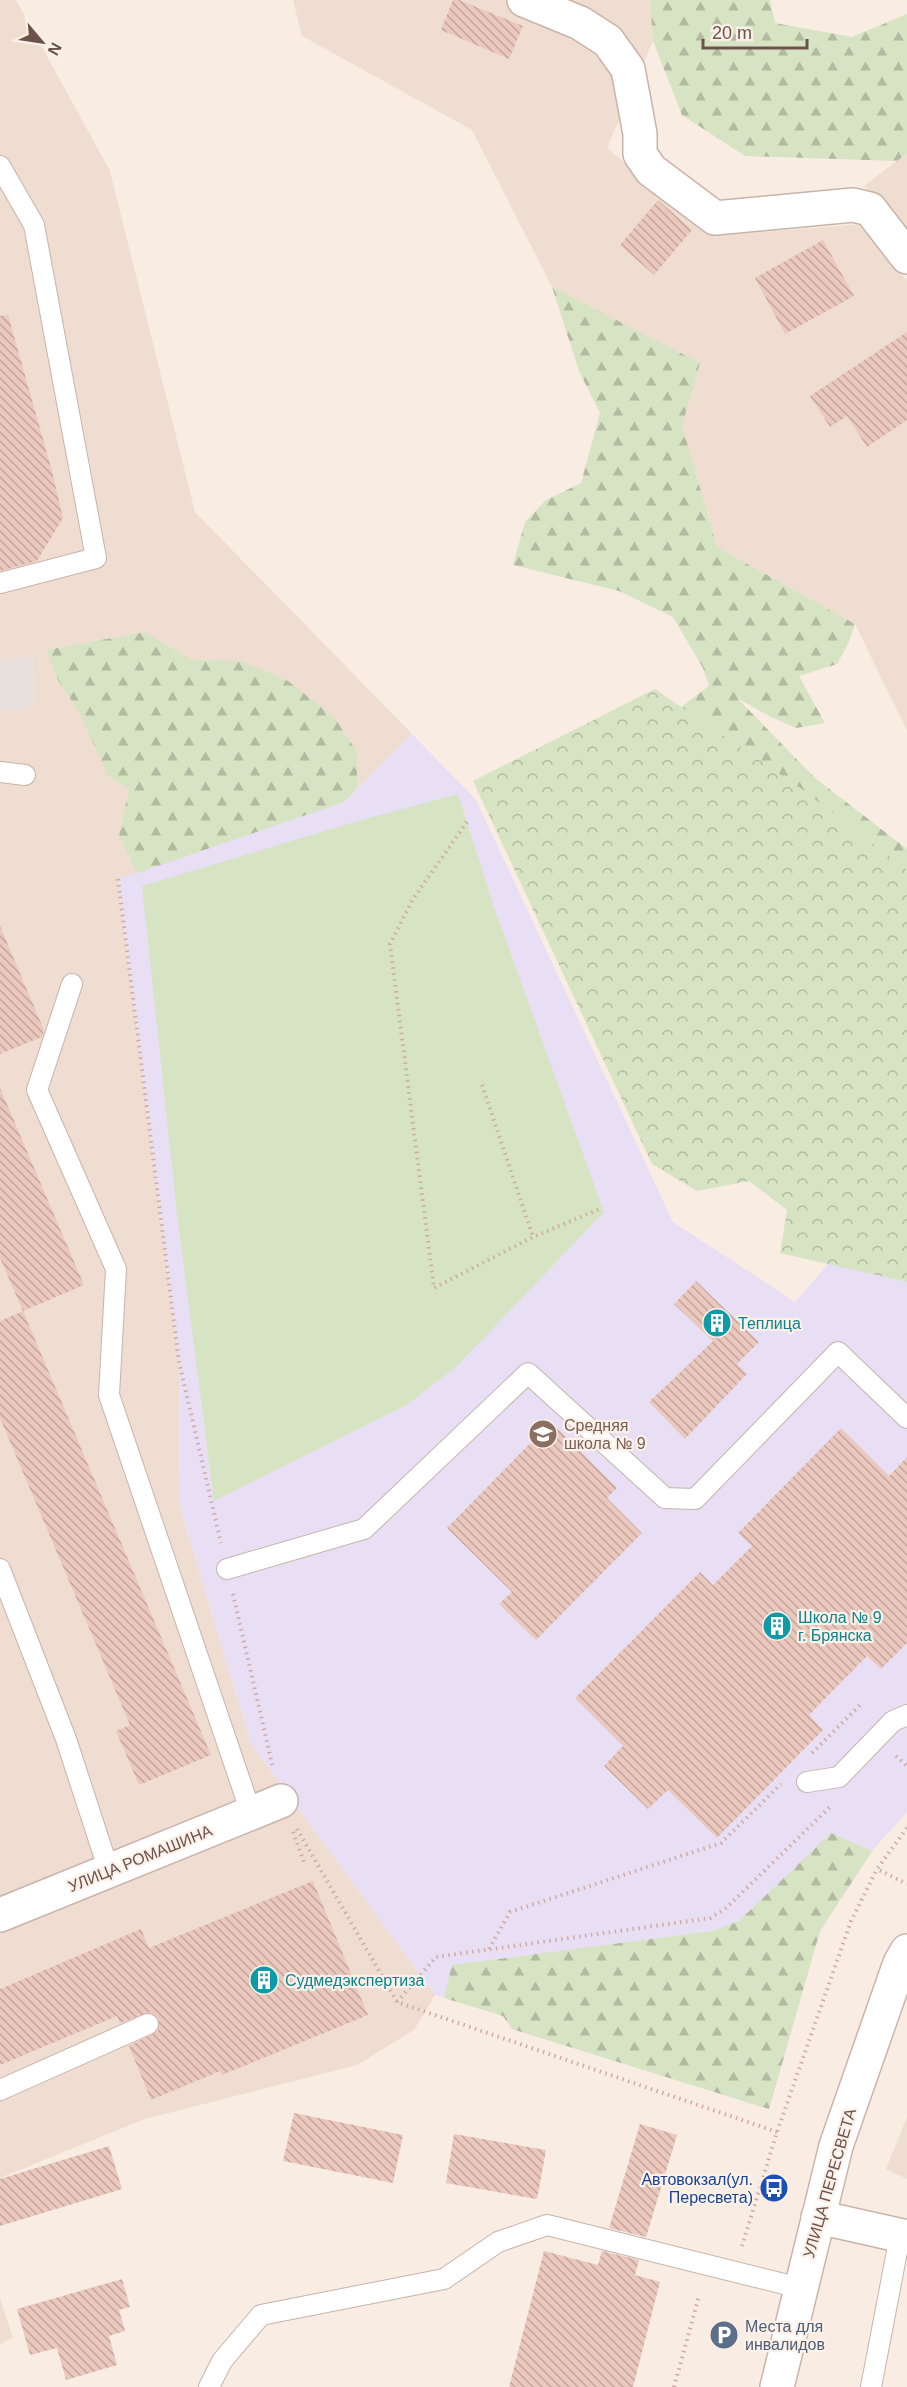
<svg xmlns="http://www.w3.org/2000/svg" width="907" height="2387" font-family="Arial,sans-serif">
	<style>
		.residential { fill: #f0ddd1 }
		.industrial { fill: #e8e0dd }
		.education { fill: #e9dff5 }
		.forest { fill: url(#forest-firs) }
		.park { fill: url(#park-crowns) }
		.garden { fill: #d6e4c3 }
		.building { fill: url(#building-back-hatch) }
		.lines { fill: none; stroke-linecap: round; stroke-linejoin: round }
		.service-casing { stroke: #c8b3ab; stroke-width: 22 }
		.minor-casing { stroke: #c8b3ab; stroke-width: 36 }
		.secondary-casing { stroke: #cdb4ab; stroke-width: 36 }
		.path { stroke: #cfaba1; stroke-width: 4; stroke-dasharray: 1.5 4.5; stroke-linecap: butt }
		.service { stroke: #fff; stroke-width: 20 }
		.minor { stroke: #fff; stroke-width: 33 }
		.secondary { stroke: #fff; stroke-width: 33 }
		.labels { text-anchor: middle; stroke-width: 4.5; stroke-linejoin: round; paint-order: stroke }
		.culture-label { font-size: 16px; fill: #0d838f; stroke: #fcf1e8; text-anchor: start }
		.education-label { font-size: 16px; fill: #785e54; stroke: #fcf1e8; text-anchor: start }
		.street-label { font-size: 16px; fill: #6d524c; stroke: #fcf1e8 }
		.transit-label { font-size: 16px; fill: #164399; stroke: #fcf1e8; text-anchor: end }
		.service-label { font-size: 16px; fill: #4e5e75; stroke: #fcf1e8; text-anchor: start }
	</style>
	<defs>
		<pattern id="forest-firs" width="22" height="20" patternUnits="userSpaceOnUse" patternTransform="scale(1.5)"><rect width="22" height="20" fill="#d6e4c3"/><path d="M5 1l3.5 6h-7zM16 11l3.5 6h-7z" fill="#b2bba1"/></pattern>
		<pattern id="park-crowns" width="20" height="18" patternUnits="userSpaceOnUse" patternTransform="scale(1.5)"><rect width="20" height="18" fill="#d6e4c3"/><path d="M2 6a3 3 0 1 1 6 0M12 15a3 3 0 1 1 6 0" fill="none" stroke="#b2bba1"/></pattern>
		<pattern id="building-back-hatch" width="6" height="6" patternUnits="userSpaceOnUse" patternTransform="scale(1.5)"><rect width="6" height="6" fill="#ebc8bd"/><path d="M-1 5l2 2M0 0l6 6M5-1l2 2" fill="none" stroke="#c3a59c"/></pattern>
	</defs>
	<rect width="100%" height="100%" fill="#f9ece2"/>
	<path class="residential" d="M0,0H16L110,171L195,512L412,734L344,802L118,880L179,1362L180,1507L251,1744L435,1995L414,2030L357,2065L145,2119L0,2178Z
		M293,0H650L653,41L607,148L711,236L863,224L907,281V731L855,624L717,547L682,425L552,287L472,130L302,36Z
		M907,153V238L864,186Z
		M907,2117V2179L886,2169Z
		M0,2298L13,2338L0,2344Z"/>
	<path class="industrial" d="M33,653L34,705L18,711L0,710V660L26,657Z"/>
	<path class="education" d="M412,734L476,800L673,1222L795,1302L837,1254L907,1273V1812L872,1851L820,1931L769,2109L512,2029L503,2016L435,1995L251,1744L180,1507L179,1362L118,879L344,802Z"/>
	<path class="forest" d="M650,0H770L775,23L852,37L907,14V153L897,161L745,156L682,115L653,41Z
		M552,287L700,363L682,425L717,547L855,624L849,642L837,664L799,676L825,723L796,728L771,717L737,698L815,778L907,849V1273L795,1207L527,823L709,686L703,668L673,617L619,591L513,565L525,522L546,500L581,483L600,413L579,371Z
		M145,632L191,660L241,661L288,681L334,717L357,752V789L344,802L137,873L119,836L129,789L108,776L78,710L58,680L46,650Z
		M831,1833L872,1851L820,1931L769,2109L512,2029L503,2016L444,1998L452,1965L712,1931L739,1921Z"/>
	<path class="park" d="M655,689L803,790L907,870V1282L780,1253L787,1210L749,1181L697,1191L652,1164L473,781Z"/>
	<path class="garden" d="M458,794L495,910L604,1212L457,1366L407,1405L214,1501L177,1214L142,886L358,821Z"/>
	<path class="building" d="M453,0H459L523,26L509,59L441,30Z
		M658,200L692,230L654,275L620,245Z
		M823,240L854,296L785,334L755,278Z
		M8,315L52,471L63,518L37,561L0,571V316Z
		M907,332V420L867,447L847,416L830,427L810,396Z
		M0,926L44,1030L42,1037L0,1054Z
		M0,1088L84,1285L23,1311L0,1258Z
		M696,1281L759,1342L737,1364L747,1374L685,1439L649,1402L713,1341L674,1304Z
		M23,1311L211,1755L139,1785L116,1731L130,1725L0,1418V1321Z
		M551,1422L617,1488L607,1498L642,1533L536,1640L499,1604L512,1592L447,1528Z
		M841,1428L889,1476L907,1457V1643L881,1669L867,1656L809,1715L823,1730L717,1838L668,1790L648,1809L604,1766L623,1746L575,1698L700,1572L713,1585L752,1546L738,1533Z
		M313,1881L368,2015L222,2075L220,2071L151,2100L129,2046L158,2031L159,2019L150,2012L120,2023L117,2016L0,2065V1989L141,1929L149,1948Z
		M294,2113L403,2135L393,2183L283,2161Z
		M640,2124L677,2135L646,2237L609,2228Z
		M454,2134L546,2150L537,2199L446,2183Z
		M109,2146L122,2189L0,2226V2179Z
		M544,2251L598,2265L602,2251L639,2260L635,2275L660,2282L633,2387H509Z
		M122,2279L130,2307L119,2310L125,2331L109,2336L117,2365L66,2380L57,2348L30,2355L17,2309Z"/>
	<g class="lines">
		<g class="service-casing">
			<path id="service" d="M0,166L34,225L96,558L0,583
				M0,772L25,775
				M72,984L37,1090L116,1269L109,1395L251,1813
				M0,1569L66,1739L109,1871
				M227,1569L364,1529L528,1373L665,1498L695,1499L838,1352L907,1418
				M807,1782L839,1777L893,1721L907,1715
				M0,2090L148,2024
				M209,2387L222,2361L261,2315L444,2279L498,2242L547,2225L800,2288
				M871,2387L900,2236"/>
		</g>
		<g class="minor-casing">
			<path id="minor" d="M524,0L580,23L608,41L628,69L640,134V154L651,170L715,218L853,205L870,209L907,257
				M0,1915L281,1801
				M818,2217L907,2237"/>
		</g>
		<g class="secondary-casing">
			<path id="secondary" d="M777,2387L836,2146L900,1963L907,1951"/>
		</g>
		<path class="path" d="M467,822L413,899L390,944L434,1288L533,1237L602,1208
			M118,879L179,1362L221,1543
			M482,1085L533,1237
			M233,1594L273,1768
			M812,1753L860,1705
			M896,1756L907,1766
			M907,1828L877,1869L907,1884
			M297,1829L397,2002L777,2132
			M293,1832L304,1862
			M489,1949L510,1912L721,1843L781,1784
			M397,2002L436,1957L710,1918L725,1909L831,1806
			M742,2246L777,2132L851,1921L877,1869
			M674,2387L699,2296"/>
		<use href="#service" class="service"/>
		<use href="#minor" class="minor"/>
		<use href="#secondary" class="secondary"/>
	</g>
	<defs>
		<g id="building-disc" transform="scale(1.5)"><circle r="9.5" fill="#0f9aa8" stroke="#fcf1e8"/><path d="M-4-6H4V6H1V3H-1V6H-4ZM-2.5-4.3h1.7v1.8h-1.7ZM.8-4.3h1.7v1.8H.8ZM-2.5-1h1.7V.8h-1.7ZM.8-1h1.7V.8H.8Z" fill="#fff"/></g>
		<g id="school-disc" transform="scale(1.5)"><circle r="9.5" fill="#8d6e63" stroke="#fcf1e8"/><path d="M0-5L7-2L0 1L-7-2ZM-4 1L0 2.5L4 1V4Q0 6-4 4Z" fill="#fff"/></g>
		<g id="bus-disc" transform="scale(1.5)"><circle r="9.5" fill="#1a4fb4" stroke="#fcf1e8"/><path d="M-5-6H5V4H4V6H2V4H-2V6H-4V4H-5ZM-3.5-4V0h7V-4ZM-3.5 1.2v1.5H-2V1.2ZM2 1.2v1.5H3.5V1.2Z" fill="#fff"/></g>
		<g id="parking-disc" transform="scale(1.5)"><circle r="9.5" fill="#5c6f8a" stroke="#fcf1e8"/><path d="M-3.5-5.5H1a3.5 3.5 0 0 1 0 7H-1V5.5H-3.5ZM-1-3.4V-.6H.8a1.4 1.4 0 0 0 0-2.8Z" fill="#fff"/></g>
	</defs>
	<g fill-rule="evenodd">
		<use href="#building-disc" x="717" y="1323"/>
		<use href="#school-disc" x="543" y="1434"/>
		<use href="#building-disc" x="777" y="1626"/>
		<use href="#building-disc" x="264" y="1980"/>
		<use href="#bus-disc" x="774" y="2188"/>
		<use href="#parking-disc" x="724" y="2335"/>
	</g>
	<g class="labels">
		<g class="culture-label">
			<text x="738" y="1329">Теплица</text>
			<text x="798" y="1623">Школа № 9<tspan x="798" dy="18">г. Брянска</tspan></text>
			<text x="285" y="1986">Судмедэкспертиза</text>
		</g>
		<g class="education-label">
			<text x="564" y="1431">Средняя<tspan x="564" dy="18">школа № 9</tspan></text>
		</g>
		<g class="street-label">
			<text transform="translate(140 1858) rotate(-22)" y="6">УЛИЦА РОМАШИНА</text>
			<text transform="translate(829 2183) rotate(-74)" y="6">УЛИЦА ПЕРЕСВЕТА</text>
		</g>
		<g class="transit-label">
			<text x="753" y="2185">Автовокзал(ул.<tspan x="753" dy="18">Пересвета)</tspan></text>
		</g>
		<g class="service-label">
			<text x="745" y="2332">Места для<tspan x="745" dy="18">инвалидов</tspan></text>
		</g>
	</g>
	<g transform="translate(42 42) rotate(119)" stroke="#fcf1e8" stroke-width="4.5" paint-order="stroke">
	<path d="M0-4.5L10 22L0 15L-10 22Z" fill="#6d524c"/>
	<text y="-9" font-size="16" font-weight="bold" text-anchor="middle" fill="#6d524c">N</text>
	</g>
	<path d="M703 39v9h104v-9" fill="none" stroke="#6d524c" stroke-width="3"/>
	<text x="712" y="39" font-size="18" fill="#6d524c" stroke="#fcf1e8" stroke-width="4.5" paint-order="stroke">20 m</text>
</svg>
